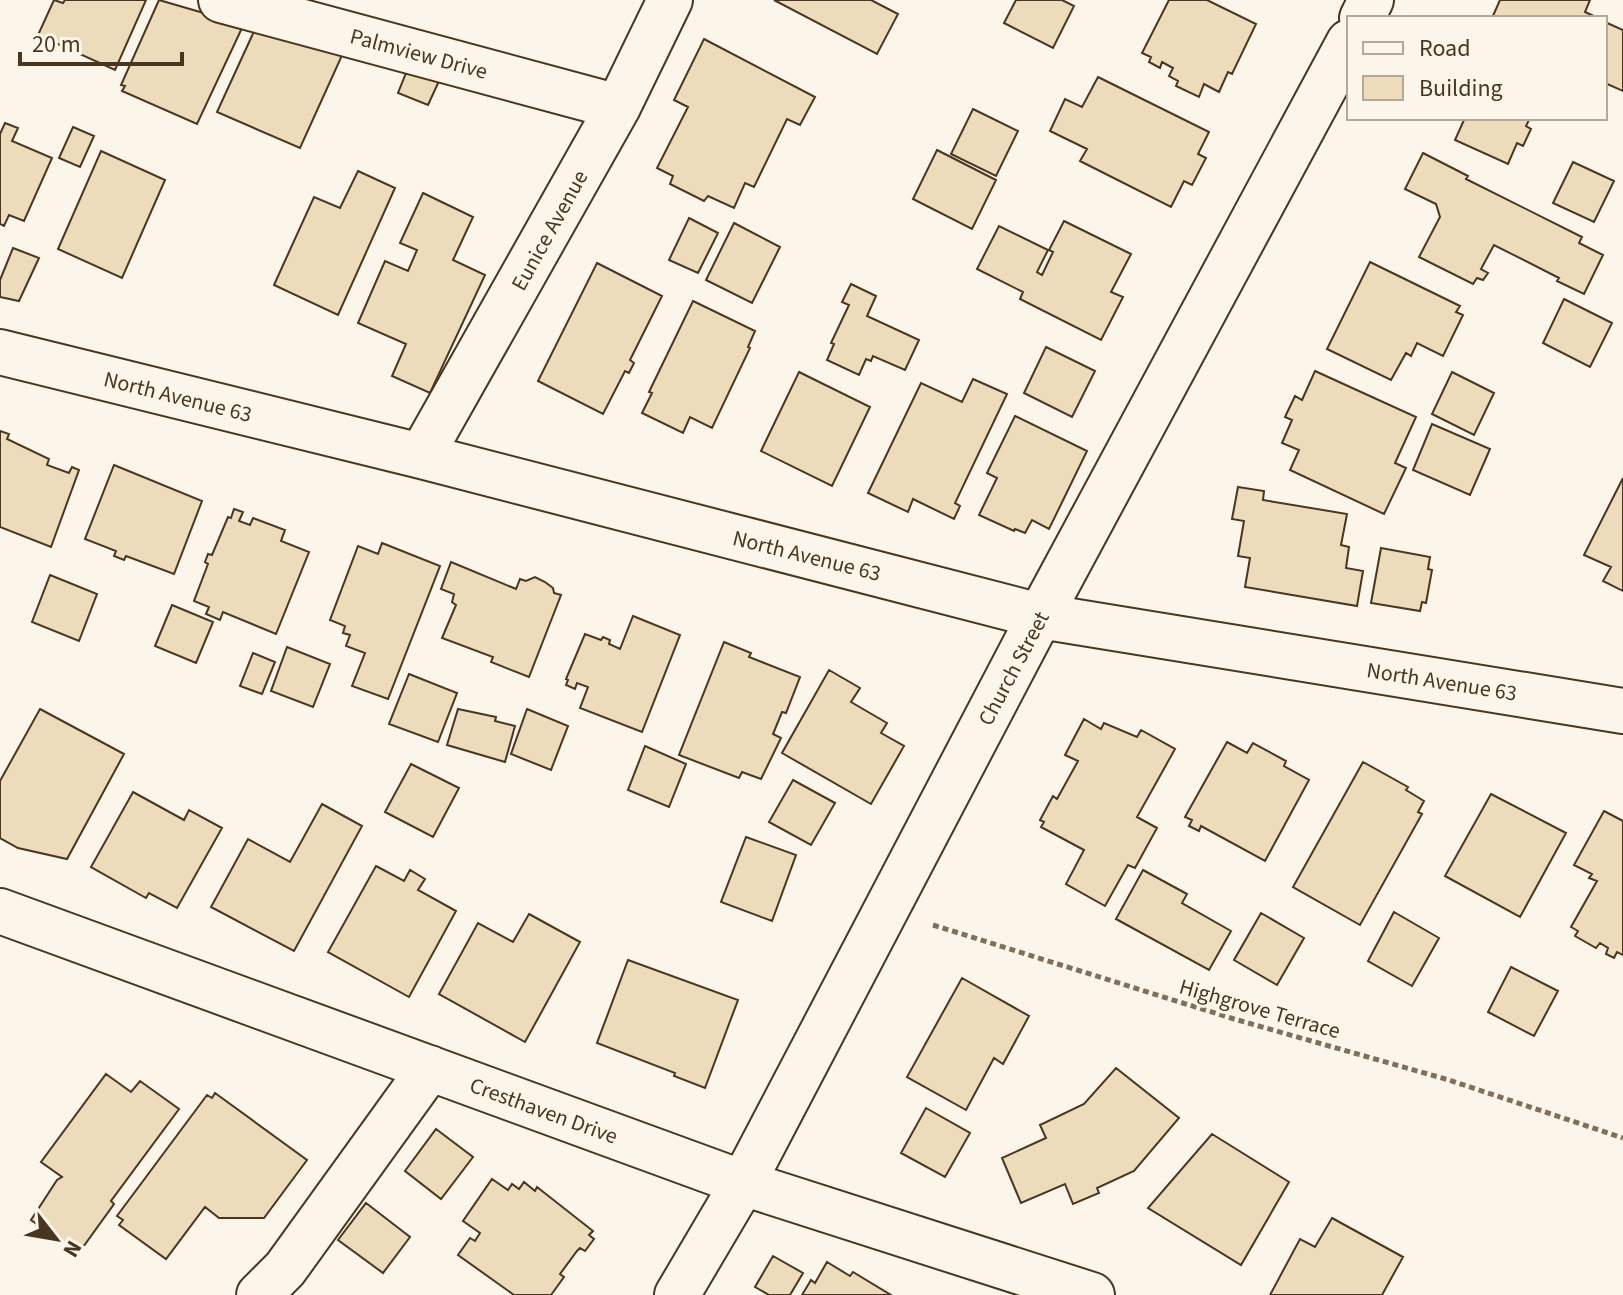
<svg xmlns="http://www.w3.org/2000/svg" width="1623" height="1295" font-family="'Source Sans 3',sans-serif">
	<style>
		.building { fill: #ecdcbc; stroke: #4a3520; stroke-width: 2 }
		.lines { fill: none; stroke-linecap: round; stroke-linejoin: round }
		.minor-casing { stroke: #4a3520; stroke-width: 48 }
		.path { stroke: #7f6f5c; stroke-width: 5; stroke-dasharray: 6 4; stroke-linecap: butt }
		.minor { stroke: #fbf6e9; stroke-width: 44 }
		.labels { text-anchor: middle; stroke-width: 6; stroke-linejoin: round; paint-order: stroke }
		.street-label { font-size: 22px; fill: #4a3520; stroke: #fbf6e9 }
	</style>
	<rect width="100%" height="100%" fill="#fbf6e9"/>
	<path class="building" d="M54,0L63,3L65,0H146L115,70L38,35Z
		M159,0L214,16L242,28L197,124L122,91L125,86L121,85Z
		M774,0H871L898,14L877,54Z
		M1016,0H1062L1074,6L1053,48L1004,23Z
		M1169,0H1207L1256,24L1232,74L1228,72L1219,92L1204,84L1199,97L1176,86L1178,81L1169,76L1173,68L1162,62L1160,68L1149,62L1151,57L1142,53Z
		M1500,0H1590L1585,12L1598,18H1492Z
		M1605,22L1623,30V91L1605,83Z
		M256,27L344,51L300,148L217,112Z
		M704,39L815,97L800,125L787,119L754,187L745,183L734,208L708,196L704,201L670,184L673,176L657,168L688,107L674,100Z
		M408,68L439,81L428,105L398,93Z
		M1098,77L1209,132L1198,154L1206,158L1192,185L1184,181L1171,207L1080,161L1087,149L1050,131L1065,99L1082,107Z
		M973,109L1018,131L996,176L951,154Z
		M1460,118H1530L1526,126L1531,129L1523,146L1517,143L1508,164L1455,140L1464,120Z
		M5,123L18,128L12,141L52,158L24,221L9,215L4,226L0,224V134Z
		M73,127L94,136L80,167L59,158Z
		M937,150L996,180L972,229L913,199Z
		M101,151L165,180L122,278L58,249Z
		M1423,153L1468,176L1466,179L1582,237L1579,243L1603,255L1584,294L1557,281L1559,278L1494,245L1481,269L1488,273L1483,280L1477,278L1473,284L1419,257L1440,217L1436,204L1405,189Z
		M1573,162L1614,181L1594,222L1553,203Z
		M358,171L395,188L338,315L274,285L314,197L340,208Z
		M423,193L473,217L453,260L485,275L430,393L392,376L406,344L358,323L385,261L408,271L417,250L400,243Z
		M689,218L718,233L698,273L669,260Z
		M1064,221L1131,254L1111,292L1123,297L1101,340L1020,299L1023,292L977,269L999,226L1048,250L1037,272L1042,275L1053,252L1049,250Z
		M734,223L780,247L752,303L706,280Z
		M13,248L39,258L19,301L0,297V280Z
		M1370,262L1460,306L1456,312L1463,315L1443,356L1417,343L1411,356L1406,353L1391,380L1327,349Z
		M597,263L662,296L630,360L634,363L629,373L625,371L603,414L538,381Z
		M851,284L876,296L867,316L919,340L905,370L873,356L871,361L866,359L859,375L827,360L834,344L831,343L849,305L842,302Z
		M1564,299L1612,323L1590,367L1543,343Z
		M693,301L755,331L748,347L750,348L712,428L690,417L683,433L642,413L652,393L649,392Z
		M1046,347L1095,371L1072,417L1024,393Z
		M1315,371L1416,417L1395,463L1406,468L1384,514L1290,470L1299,450L1282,443L1292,420L1285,417L1295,396L1302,400Z
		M799,372L870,407L832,486L761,451Z
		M1452,372L1494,393L1474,435L1432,414Z
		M973,379L1007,394L955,503L960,506L954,519L913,499L908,512L868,493L921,383L962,402Z
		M1015,416L1087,451L1049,529L1032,520L1025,533L1015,529L1014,531L979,515L997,478L987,473Z
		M1432,424L1490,449L1470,495L1413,470Z
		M0,431L9,434L7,439L49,459L47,465L69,473L72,467L79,470L51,547L0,527Z
		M114,465L202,501L174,574L126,556L124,560L114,556L116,551L85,539Z
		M1623,478V591L1603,581L1611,567L1584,555Z
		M1238,487L1264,491L1263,500L1347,514L1341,545L1349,547L1346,568L1363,571L1357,606L1245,587L1250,558L1238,556L1244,521L1232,519Z
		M234,509L243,512L239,521L250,525L253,518L285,530L281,541L309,552L276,634L223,612L220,620L206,614L209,607L194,601L208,564L205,562L208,554L212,555L228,517L231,518Z
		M382,543L440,566L388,699L352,686L365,653L346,646L350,635L343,633L345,626L330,620L358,546L378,554Z
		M1381,548L1430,557L1428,569L1432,570L1426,603L1422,602L1420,611L1371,603Z
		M451,562L516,589L520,579L526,581L535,577L545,582L553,588L554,593L561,595L529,677L491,662L493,657L442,638L456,605L452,602L454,594L441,589Z
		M50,575L97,594L79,641L32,622Z
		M172,605L213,622L196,663L155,646Z
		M633,616L680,635L642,732L580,708L588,687L577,683L575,689L566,685L568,680L566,679L585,634L601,640L603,637L610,640L609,644L620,649Z
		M724,642L751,653L749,657L800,677L786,713L782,712L773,734L781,738L761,779L742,772L739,778L679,755Z
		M287,647L330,664L313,707L271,691Z
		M253,653L275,662L262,694L240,686Z
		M829,670L860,688L851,702L887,723L881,733L904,746L871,804L782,753Z
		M409,674L457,693L438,742L389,724Z
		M40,709L124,754L67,859L18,848L0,838V781Z
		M458,709L496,717L495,721L515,726L505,762L447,745Z
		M527,709L568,726L551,770L511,754Z
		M1084,719L1101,729L1104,723L1137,737L1141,730L1175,749L1137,817L1157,828L1135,868L1128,865L1105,906L1066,884L1084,850L1041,827L1044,822L1040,820L1053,796L1057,799L1078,761L1065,755Z
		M1227,742L1247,753L1253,743L1286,761L1284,766L1309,780L1265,861L1201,826L1199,831L1189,826L1192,820L1185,817Z
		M645,746L686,764L669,807L628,790Z
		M1363,762L1408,787L1406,790L1424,801L1418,812L1422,814L1360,925L1293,887Z
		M411,764L459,788L433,837L385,812Z
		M793,780L835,803L811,845L769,822Z
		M133,792L184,820L189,810L222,828L177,908L149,893L146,898L91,867Z
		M1491,794L1566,833L1520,917L1445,876Z
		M322,804L362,826L294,951L211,907L248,839L290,862Z
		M1604,811L1623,821V955L1617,952L1614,958L1606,954L1608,948L1600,943L1596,948L1575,936L1578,931L1571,927L1597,881L1589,878L1592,874L1574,865Z
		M746,837L796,855L772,921L721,902Z
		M376,866L404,881L410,870L425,879L418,890L456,911L409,997L328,952Z
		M1143,870L1187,894L1182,903L1231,931L1209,970L1116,919Z
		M1394,912L1439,938L1412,986L1368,961Z
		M1261,913L1304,938L1277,985L1234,960Z
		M529,914L580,942L525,1042L439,994L478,923L513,942Z
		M628,960L738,1000L705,1088L674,1076L675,1073L597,1043Z
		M1511,967L1558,991L1534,1036L1488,1012Z
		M962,978L1029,1016L1003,1064L994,1058L966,1110L907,1077Z
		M1116,1068L1179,1118L1134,1171L1097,1188L1099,1193L1073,1204L1065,1184L1021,1203L1002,1158L1046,1138L1040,1125L1084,1104Z
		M106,1074L131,1092L140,1081L179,1109L111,1201L114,1204L78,1254L31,1220L57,1180L62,1177L41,1162Z
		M215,1093L307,1160L264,1218H219L205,1207L166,1259L119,1225L123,1220L117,1216L207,1095L212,1098Z
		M926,1108L970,1133L945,1177L901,1153Z
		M436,1129L473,1157L441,1199L405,1171Z
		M1212,1134L1289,1182L1241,1265L1148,1208Z
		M492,1179L508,1190L512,1184L519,1189L524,1182L535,1191L537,1187L593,1231L589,1235L594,1239L585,1251L580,1248L577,1251L560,1274L564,1277L551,1295H514L458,1255L470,1238L475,1241L480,1233L463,1221Z
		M366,1203L410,1237L383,1273L338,1240Z
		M1332,1218L1403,1257L1382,1295H1270L1300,1239L1315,1247Z
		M773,1256L803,1273L790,1295H769L755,1287Z
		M827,1262L850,1276L853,1272L891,1295H802L811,1280L815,1283Z"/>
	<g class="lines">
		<g class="minor-casing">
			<path id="minor" d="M221,0L618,107
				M1362,18L1371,0
				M0,352L421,456L1040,616L1623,711
				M421,456L618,107L670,0
				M0,911L743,1183L1092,1295
				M259,1295L285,1269L430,1068
				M677,1295L743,1183L1040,616L1349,42"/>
		</g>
		<path class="path" d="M933,925L1234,1019L1449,1080L1623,1138"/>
		<use href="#minor" class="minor"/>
	</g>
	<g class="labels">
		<g class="street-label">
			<text transform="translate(419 53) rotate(15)" y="8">Palmview Drive</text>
			<text transform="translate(549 230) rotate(-61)" y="8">Eunice Avenue</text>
			<text transform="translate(178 396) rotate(14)" y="8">North Avenue 63</text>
			<text transform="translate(807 555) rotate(14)" y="8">North Avenue 63</text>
			<text transform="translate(1013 668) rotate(-62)" y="8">Church Street</text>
			<text transform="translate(1442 681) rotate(9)" y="8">North Avenue 63</text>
			<text transform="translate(1260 1008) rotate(16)" y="8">Highgrove Terrace</text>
			<text transform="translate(544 1110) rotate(20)" y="8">Cresthaven Drive</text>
		</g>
	</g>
	<rect x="1347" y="16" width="260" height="104" fill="#fbf6e9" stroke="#b4a999" stroke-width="2"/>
	<rect x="1363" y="42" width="40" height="12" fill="#fbf6e9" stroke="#b4a999" stroke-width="2"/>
	<text x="1419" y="56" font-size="24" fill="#4a3520">Road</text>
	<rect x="1363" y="76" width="40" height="24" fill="#ecdcbc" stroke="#b4a999" stroke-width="2"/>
	<text x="1419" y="96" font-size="24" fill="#4a3520">Building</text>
	<g transform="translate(56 1239) rotate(121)" stroke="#fbf6e9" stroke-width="6" paint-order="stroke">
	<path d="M0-6L14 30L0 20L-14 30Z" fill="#4a3520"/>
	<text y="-12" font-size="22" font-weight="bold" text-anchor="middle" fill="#4a3520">N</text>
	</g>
	<path d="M20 52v12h162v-12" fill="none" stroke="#4a3520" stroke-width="4"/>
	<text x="32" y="52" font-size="24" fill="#4a3520" stroke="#fbf6e9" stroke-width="6" paint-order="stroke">20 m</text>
</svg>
